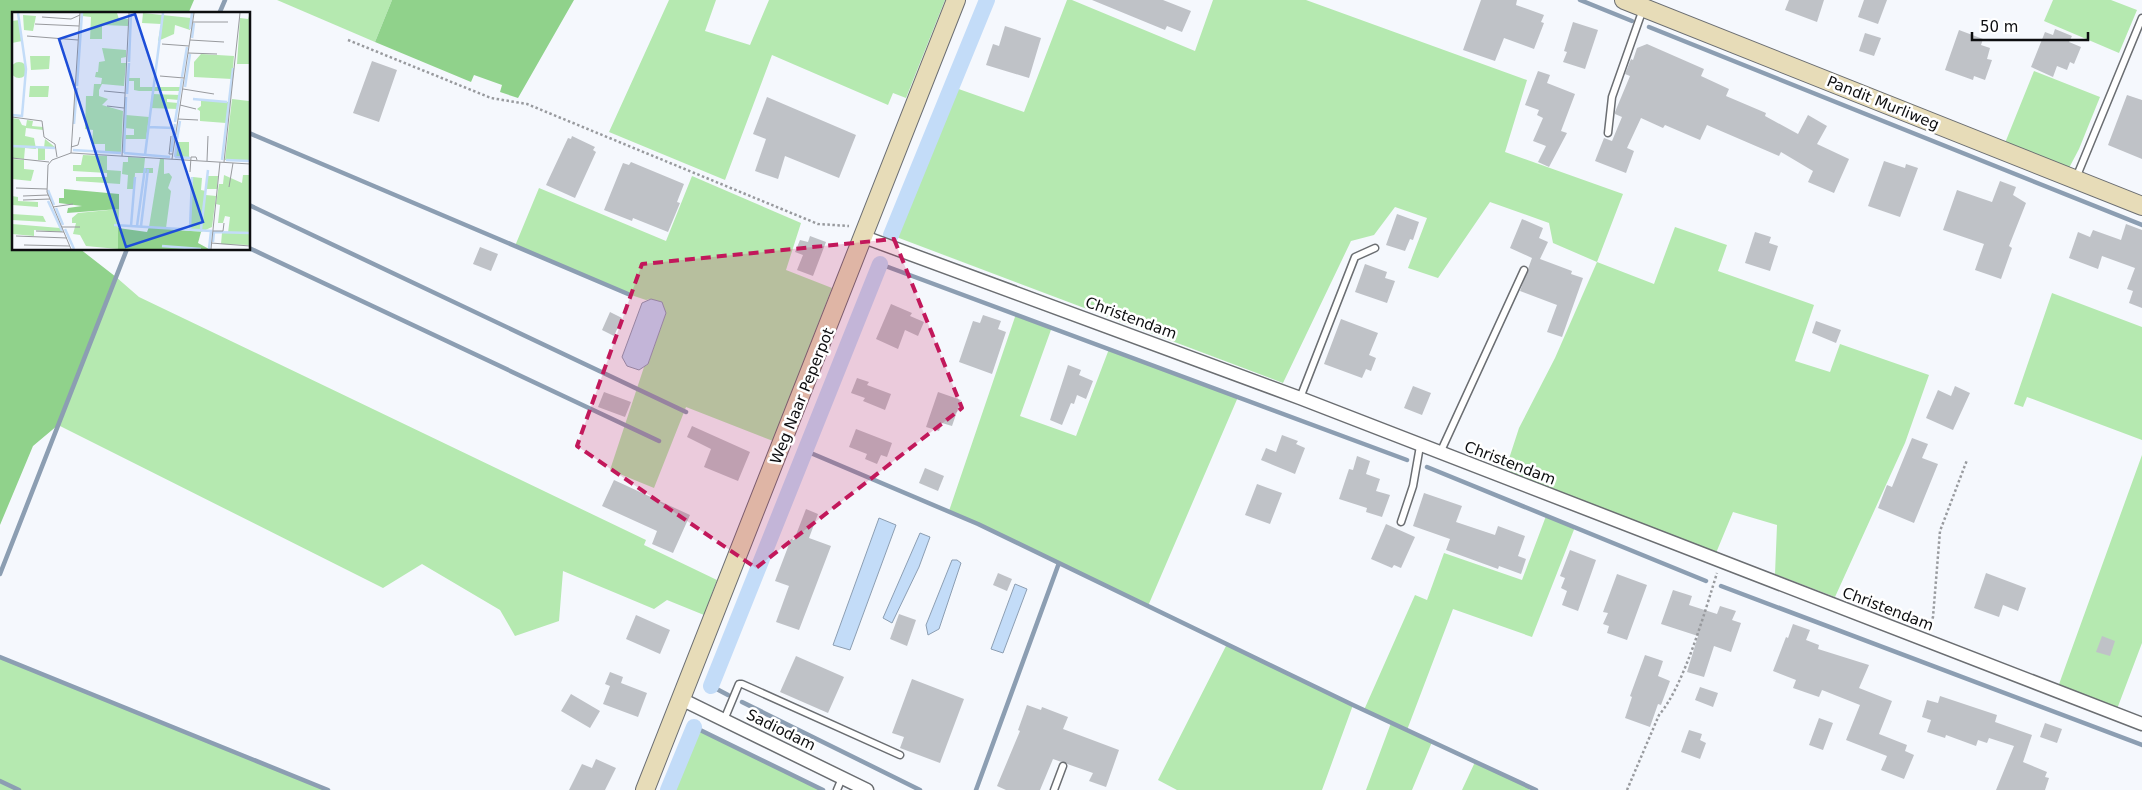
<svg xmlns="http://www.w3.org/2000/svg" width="2142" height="790" font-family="'DejaVu Sans',sans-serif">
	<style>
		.green { fill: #b5e9b0 }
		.forest { fill: #90d28b }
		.water { fill: #c3dcf8; stroke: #8c9eb2 }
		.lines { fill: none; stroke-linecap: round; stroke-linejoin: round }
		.stream { stroke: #8c9eb2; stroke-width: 4.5 }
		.canal { stroke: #c3dcf8; stroke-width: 16 }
		.building { fill: #bfc2c7 }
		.lane-casing { stroke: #6b6e72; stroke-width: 9 }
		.street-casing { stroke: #6b6e72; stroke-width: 15 }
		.secondary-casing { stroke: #6b6e72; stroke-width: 20 }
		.path { stroke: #989a9e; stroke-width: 2.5; stroke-dasharray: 2.5 2.5; stroke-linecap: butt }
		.lane { stroke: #fff; stroke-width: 6 }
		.street { stroke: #fff; stroke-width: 12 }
		.secondary { stroke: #e7dcb8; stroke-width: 18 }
		.marked { fill: #c2185b; fill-opacity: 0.2; stroke: #c2185b; stroke-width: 4; stroke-dasharray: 10 6; stroke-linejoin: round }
		.labels { text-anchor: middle; stroke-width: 5; stroke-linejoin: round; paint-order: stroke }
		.street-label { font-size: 15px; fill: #0d0e10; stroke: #fff }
		.inset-river { fill: none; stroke: #c3dcf8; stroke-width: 2.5 }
		.inset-road { fill: none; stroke: #989a9e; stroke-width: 1 }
		.view { fill: #1d4ed8; fill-opacity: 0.15; stroke: #1d4ed8; stroke-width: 2.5 }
		.inset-edge { fill: none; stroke: #0d0e10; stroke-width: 2.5 }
	</style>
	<rect width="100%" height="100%" fill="#f5f8fd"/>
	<path class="green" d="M277,0H392L375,42Z
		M669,0H716L705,31L750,45L769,0H945L906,98L893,93L888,105L772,55L725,180L609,132Z
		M1067,0H1072L1195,51L1213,0H1306L1527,80L1505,152L1623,194L1597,262L1654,284L1675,227L1727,245L1718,271L1814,305L1795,361L1830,372L1840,344L1929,375L1905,443L1835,597L1775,574L1777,525L1733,512L1716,553L1505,471L1519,428L1555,358L1597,262L1553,243L1549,223L1490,202L1438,278L1408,268L1427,218L1395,207L1374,235L1351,241L1283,383L891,235L953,87L1024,112Z
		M2053,0H2111L2137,10L2119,53L2044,21Z
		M2034,71L2100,97L2079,149L2069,168L2005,143Z
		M692,176L801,223L786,270L832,288L773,441L686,407L654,488L610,470L644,367L648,364L666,313L651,299L646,300L628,294L515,246L539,188L666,241Z
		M116,277L139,297L646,540L644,545L717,580L704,615L667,600L654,609L563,571L559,621L515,636L500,610L422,564L383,588L58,425Z
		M2052,293L2142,327V440L2027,397L2023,407L2014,404Z
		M1016,314L1052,327L1020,416L1076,436L1109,349L1238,397L1148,606L949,511Z
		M2142,455V643L2117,709L2058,687Z
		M1546,516L1575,527L1532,637L1453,609L1407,730L1432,742L1412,790H1366L1391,723L1364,710L1415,595L1427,600L1444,553L1522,580Z
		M1227,644L1353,705L1322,790H1177L1158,780Z
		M0,657L328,790H0Z
		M696,729L823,790H670Z
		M1475,762L1531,788L1529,790H1462Z"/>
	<path class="forest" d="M0,0H194L188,14H14V249H80L116,277L58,425L33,446L0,525Z
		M392,0H574L518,98L500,92L502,85L474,75L471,82L375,42Z"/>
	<path class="water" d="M651,299L662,302L666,313L648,364L639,370L627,366L622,357L642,303Z
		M879,518L896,525L850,650L833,645Z
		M920,533L930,537L919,567L892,623L883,618Z
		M952,560H957L961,563L939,629L928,635L926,625Z
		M1015,584L1027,589L1003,653L991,649Z"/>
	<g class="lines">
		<path class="stream" d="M1580,0L1632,21
			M219,14L225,0
			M1649,27L2142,225
			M249,133L628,294
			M249,205L686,412
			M249,248L659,441
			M880,264L1407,460
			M806,451L978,524L1353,705L1536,790
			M1427,467L1706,581
			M0,574L127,249
			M1721,586L2142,745
			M0,657L328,790
			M711,686L728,695
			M742,702L920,790
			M694,727L823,790
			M0,781L19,790
			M976,790L1059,563"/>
		<path class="canal" d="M891,235L987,0
			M711,686L880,264
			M668,790L694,727"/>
	</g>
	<path class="building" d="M1092,0H1163L1191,11L1182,32L1167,26L1165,30Z
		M1481,0H1517L1516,5L1544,15L1541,22L1544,23L1534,49L1504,38L1495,61L1463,50Z
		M1789,0H1824L1817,22L1785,10Z
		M1864,0H1887L1878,24L1858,17Z
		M1573,22L1598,30L1585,69L1563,62L1567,52L1564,51Z
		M1005,26L1041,38L1029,78L986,65L993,44L999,46Z
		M2055,29L2072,36L2069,42L2081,47L2074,64L2070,62L2067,70L2057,66L2053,77L2031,67L2045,32L2053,35Z
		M1959,30L1983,39L1981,45L1990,48L1987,59L1992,60L1985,80L1974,76L1973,80L1945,70Z
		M1865,33L1881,38L1874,56L1859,51Z
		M1647,44L1704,69L1701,76L1729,89L1726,96L1766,113L1765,116L1798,134L1808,115L1827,126L1817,144L1849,159L1834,193L1808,182L1813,171L1781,152L1779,156L1707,125L1700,140L1665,125L1663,128L1641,118L1627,148L1634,151L1626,173L1595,161L1604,138L1612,141L1622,117L1615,114V112L1630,76L1625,74L1631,59L1633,60L1637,48Z
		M372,61L397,70L379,122L353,113Z
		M1538,71L1550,75L1547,83L1575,94L1561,131L1567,133L1549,167L1538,162L1546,146L1533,141L1543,118L1537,115L1539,110L1525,105Z
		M2127,95L2142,100V159L2108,145Z
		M767,97L856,135L839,178L785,156L778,179L755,171L766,139L753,134Z
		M572,136L595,147L593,150L596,152L575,198L546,185L568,138L571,139Z
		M1884,161L1905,168L1906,164L1918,168L1900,217L1868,206Z
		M631,162L684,184L677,202L680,203L668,232L633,218L632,221L604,210L623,163L629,165Z
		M2000,181L2016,187L2013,195L2026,203L2009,246L2012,248L2001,279L1975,270L1984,244L1943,230L1957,190L1992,202Z
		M1397,214L1419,222L1413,240L1410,239L1405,251L1386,245Z
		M1522,219L1543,228L1539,238L1548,242L1540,259L1572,271L1571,274L1583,278L1562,337L1547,332L1557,305L1520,291L1532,258L1510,248Z
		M2126,224L2142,230V308L2129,303L2133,291L2127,289L2135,268L2102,256L2098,269L2069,258L2078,232L2090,237L2093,230L2121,240Z
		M1755,232L1771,237L1769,243L1778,246L1770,271L1745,263Z
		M810,236L826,242L813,276L797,270L803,255L795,252L800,240L808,242Z
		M480,247L498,254L491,271L473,264Z
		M1365,264L1387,272L1385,278L1395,281L1387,303L1355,292Z
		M891,304L912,313L910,316L924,322L918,336L905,330L898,349L876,339Z
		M610,312L622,318L614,336L602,330Z
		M983,315L1001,321L998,329L1006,332L992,374L959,362L973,321L980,323Z
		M1341,319L1378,333L1369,355L1376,358L1371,371L1366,369L1362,378L1324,364Z
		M1816,321L1841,330L1836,343L1812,333Z
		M1068,365L1081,370L1079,375L1093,381L1086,399L1077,395L1074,404L1071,403L1062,425L1050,420Z
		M857,378L869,382L867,385L891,394L885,410L863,401L865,398L851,393Z
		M1413,386L1431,393L1422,415L1404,408Z
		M1955,386L1970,393L1953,430L1926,418L1938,390L1951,396Z
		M604,392L631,402L625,417L598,407Z
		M938,392L961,400L952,426L942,423L939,431L926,427Z
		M692,426L750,452L738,481L704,467L711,449L687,437Z
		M856,429L892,443L887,457L881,455L877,464L865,459L867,454L849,447Z
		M1282,435L1298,441L1296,444L1305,448L1295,474L1261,460L1266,448L1276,452Z
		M1912,438L1928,444L1922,458L1938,464L1914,523L1878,508L1887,485L1892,487Z
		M1357,456L1370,461L1366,474L1380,479L1376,491L1390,495L1382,517L1366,512L1367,508L1339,499L1349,469L1353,470Z
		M925,468L944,476L938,491L919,483Z
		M614,480L690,515L673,553L652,544L657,531L602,506Z
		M1257,484L1282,493L1270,524L1245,515Z
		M1424,493L1462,506L1456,522L1495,535L1498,526L1525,536L1518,556L1526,559L1521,574L1499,566L1498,569L1446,550L1450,539L1413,526Z
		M806,509L818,514L809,538L831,546L799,630L776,622L789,586L775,581L791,539L794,540Z
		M1386,524L1415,537L1401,568L1394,565L1392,568L1371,559Z
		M1570,550L1596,560L1578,611L1562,605L1567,591L1561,588L1565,578L1560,576Z
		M998,573L1012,579L1007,591L993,585Z
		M1986,573L2026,588L2018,611L2003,605L1999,617L1974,608Z
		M1617,574L1647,585L1627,640L1607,633L1609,626L1603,624L1608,613L1603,612Z
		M1673,590L1692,596L1689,605L1717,614L1720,606L1736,611L1732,620L1741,623L1731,652L1714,646L1704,677L1687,672L1698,636L1661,624Z
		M899,614L916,620L907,646L890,639Z
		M636,615L670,630L660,654L626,639Z
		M1793,624L1810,630L1806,640L1819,645L1818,649L1869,665L1859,688L1892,701L1879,734L1907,745L1905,751L1914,755L1904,779L1881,770L1887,756L1846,740L1860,705L1822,690L1819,697L1793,688L1796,680L1773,671L1786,637L1788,638Z
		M2102,636L2115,641L2110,656L2096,652Z
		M1645,655L1663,661L1658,676L1670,681L1661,705L1658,704L1650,727L1625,718L1632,697L1630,696Z
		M796,656L844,677L828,713L780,692Z
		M610,672L623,677L621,683L647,693L638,717L603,704L610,686L605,684Z
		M912,679L964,699L940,763L900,748L904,737L892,733Z
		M1700,687L1718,693L1713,707L1695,700Z
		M571,694L600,711L590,728L561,711Z
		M1940,696L1997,715L1995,722L2032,735L2023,762L2047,772L2045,777L2049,778L2045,790H1996L2014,746L1989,738L1987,743L1978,740L1976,746L1946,735L1945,738L1927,732L1931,720L1922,717L1927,700L1938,703Z
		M1027,705L1041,710L1042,707L1068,717L1063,729L1119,750L1106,787L1089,781L1093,773L1053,759L1040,790H1006L997,786L1020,731L1018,730Z
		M1819,718L1833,723L1823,750L1809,745Z
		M2045,723L2062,729L2057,743L2040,737Z
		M1689,730L1702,734L1700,740L1706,743L1700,759L1681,752Z
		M596,759L616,768L605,790H569L582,764L592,768Z"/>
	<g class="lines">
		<g class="lane-casing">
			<path id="lane" d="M1608,133L1612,97L1643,9
				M2076,178L2142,18
				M1300,398L1355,257L1375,248
				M1440,453L1524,270
				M1401,522L1413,486L1420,446
				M724,720L739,684H742L900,755
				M837,790L842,778
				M1054,790L1063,766"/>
		</g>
		<g class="street-casing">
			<path id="street" d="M864,237L1300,398L2142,724
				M681,699L867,790"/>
		</g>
		<g class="secondary-casing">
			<path id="secondary" d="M1624,0L2142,206
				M645,790L956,0"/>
		</g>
		<path class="path" d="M348,40L491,98L527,104L818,224L849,226
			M1929,628L1933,617L1940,531L1967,460
			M1627,790L1659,715C1684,686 1705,611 1717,573"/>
		<use href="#lane" class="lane"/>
		<use href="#street" class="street"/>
		<use href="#secondary" class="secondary"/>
	</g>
	<path class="marked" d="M894,239L962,408L756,568L577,446L642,264Z"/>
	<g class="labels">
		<g class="street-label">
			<text transform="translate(1883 103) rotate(22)" y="5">Pandit Murliweg</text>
			<text transform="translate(1131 318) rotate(20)" y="5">Christendam</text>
			<text transform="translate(802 396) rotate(-68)" y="5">Weg Naar Peperpot</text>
			<text transform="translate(1510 463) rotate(21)" y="5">Christendam</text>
			<text transform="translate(1888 609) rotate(21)" y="5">Christendam</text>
			<text transform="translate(781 730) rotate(26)" y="5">Sadiodam</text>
		</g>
	</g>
	<g transform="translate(12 12)">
		<rect width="238" height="238" fill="#f5f8fd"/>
		<path d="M70,1H105L107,7H116V14L90,13V27H78L79,5L70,4ZM131,1L179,6L178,18L163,13L162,22L146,29L149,12L130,11ZM11,3L24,4L21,19L12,18ZM237,4V52H225L228,6L236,7ZM7,8L10,29L0,31V9ZM90,36L114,38V45L109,46V51H114L112,74L90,72L87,78V84L96,87L90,93L111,99L109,141L93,140V132H80L81,118L73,117L74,84H81L82,72H89L90,66L83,65L84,60H86L87,50L93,49ZM189,42L222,44L220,67L182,65V50ZM18,44H38L37,57L19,58ZM-1 58a8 8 0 1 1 16 0a8 8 0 1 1-16 0ZM116,66H128V75H169L168,79H127L122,78V69H115ZM18,74H37L36,85H17ZM140,82L168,83L167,88L155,87V90L166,91V97L138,96ZM220,87L237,89V149L213,148ZM189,88L217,90L214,111L188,109V99L185,97L189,94ZM114,103L137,105L134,127H113V123H122V117L113,116ZM0,106L7,107L10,113L14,114L15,108L21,109L20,114L31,115V118L14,116L13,124L22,126L24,137L13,136L12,147L0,146ZM33,127L44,136H33V148H26V136H32ZM165,130H177V146L163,145ZM71,143L95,144V158L109,159L108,172L64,169V165H95V161L61,159V153H69ZM116,145L133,146L132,156H141V161H123L122,177H115L116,163L110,162L111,150H116ZM0,147L12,148V157L22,158L19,169L0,167ZM148,147H152V162L157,161L160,165L156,176L159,179L154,216L137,215ZM212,163L230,171L231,163H237V233L209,232L210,221H216L218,205L213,204L211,211H206L208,193L204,192L207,172H211ZM195,164H206L205,177H195ZM181,165L190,166L189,178L194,179V183L204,184L200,215L189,220H178ZM0,184L6,185V189L26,190V195L0,193ZM107,197L106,237L74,234L68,223L61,222L64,211H60V206L66,201ZM0,202L31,204L34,210L0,208ZM0,212L48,216L50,220L22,218V224L0,222Z" fill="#b5e9b0"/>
		<path d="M52,177L107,182V197L55,201L56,196L70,194L47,191V186H52ZM137,215L189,220L186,231L197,237H106V216L135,220Z" fill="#90d28b"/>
		<path class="inset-river" d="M178,17L180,1M180,26L182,11M117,50L119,1M170,65L175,35M65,74L70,1M173,75L178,42M115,82L117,51M181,87L215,90M0,103L10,104L14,57L6,1M163,110L170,67M62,112L65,76M136,115L162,116M165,127L168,109M0,134L43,136M61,138L109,141M159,140L163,112M112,141L114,85M112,141L158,145M133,143L151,1M163,145L165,130M163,145L178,146M210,148L221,56M214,148L238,149M36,178L42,193M36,189L50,219M44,196L51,213M102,213L199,219L197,237M119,214L123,165M125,214L133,156M129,214L136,157M53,217L62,237M178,217L180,165M189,217L196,158M201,230L202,220L238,221M150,234L189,237"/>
		<path class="inset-road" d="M30,5L59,7L68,3M181,10H216M23,12L67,14M15,24L66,28M178,28L212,30M150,32L177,34M176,41L205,42M148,64L172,66M171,77L202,82M92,79L113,81M168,93L184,97M95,94L112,96M0,105L30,109L32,125L43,132L45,145M166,107L186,108M159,124L157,142H161M59,135L66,133L68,125M59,141L68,1M110,144L117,1M0,146L37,150M160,147L182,1M195,149L196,124M212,150L228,1M178,160L179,145H184L185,148M217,175L221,151M4,176L35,177M11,184L36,183M11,188L38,187M41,195L61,192M50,215H68M24,219L52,220M201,219H211L212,211M4,224L55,226M199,231L238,234M12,233L58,234M59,237L35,180L36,153L40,148L59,141L238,152M199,237L208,150"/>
		<path class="view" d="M123,2L191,210L114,235L47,27Z"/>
		<rect width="238" height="238" class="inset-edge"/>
	</g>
	<path d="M1972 32v8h116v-8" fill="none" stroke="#0d0e10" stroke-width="2.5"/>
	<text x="1980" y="32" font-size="15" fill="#0d0e10" stroke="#ffffff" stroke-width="4" paint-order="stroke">50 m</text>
</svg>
